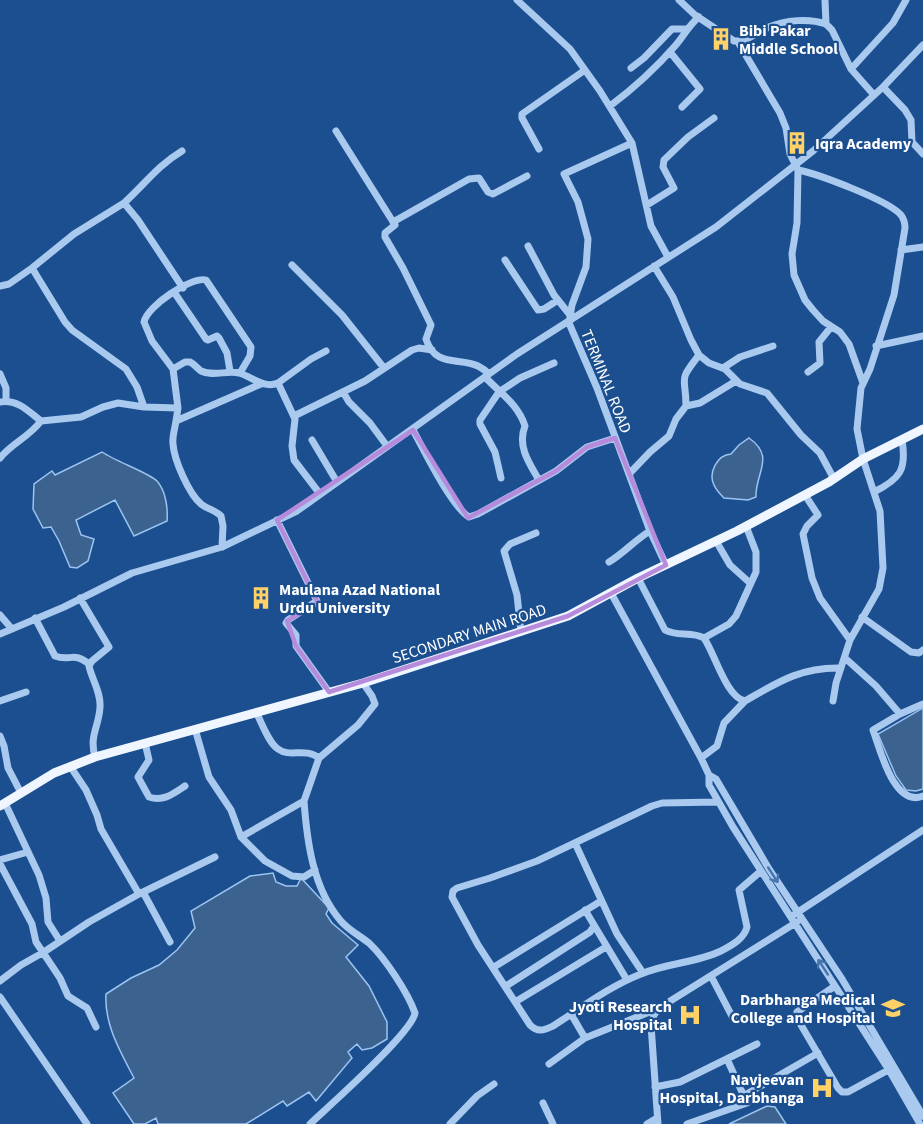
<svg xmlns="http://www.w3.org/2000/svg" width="923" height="1124" font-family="'Source Sans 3',sans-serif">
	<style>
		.water { fill: #3c6290; stroke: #9cc4f0; stroke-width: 1.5 }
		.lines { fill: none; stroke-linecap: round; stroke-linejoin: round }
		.minor { stroke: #a9c9ee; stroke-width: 7 }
		.major { stroke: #f0f6ff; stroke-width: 9 }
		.oneway { stroke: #4674ac }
		.marked { fill: none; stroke: #b68bdc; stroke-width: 4.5; stroke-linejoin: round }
		.labels { text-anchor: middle; stroke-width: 4.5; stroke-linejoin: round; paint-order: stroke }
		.poi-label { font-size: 16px; font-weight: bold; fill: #fff; stroke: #1b4f8f; text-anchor: start }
		.street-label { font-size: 16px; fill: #fff; stroke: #1b4f8f }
	</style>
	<rect width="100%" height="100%" fill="#1b4f8f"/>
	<path class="water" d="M749,438C776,457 755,473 756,497L748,500L724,498C720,494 716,490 714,485C708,473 717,455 731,454L739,445Z
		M102,452C115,461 149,473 157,481C166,491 168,509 167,521L134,536L115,500L76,520L81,535L94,539L88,561L77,568L70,567L59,541L51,527L43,528L33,509L34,484L52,471L55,475Z
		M923,708V789L916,791L906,790L896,776L878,734Z
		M273,873L276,882L286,886H297L301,878L329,908L326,914L332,923L358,945L346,957L369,986L387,1022V1039L372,1048L362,1050L357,1044L348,1052L352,1058L316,1101L309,1092L287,1106L283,1101L246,1124H158L156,1118L145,1124H134L113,1093L134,1078C120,1051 104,1024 106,994L131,978L159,965L177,950L195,928L191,911L250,876Z
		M767,1106L775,1107L786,1124H729Z"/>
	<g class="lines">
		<path class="minor" d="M517,0L570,49L600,91L632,143L651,226L668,257
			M679,0L695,15L734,41C747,42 758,32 769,27C785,20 809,18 826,24L832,30L851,69L874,95
			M825,0L826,24
			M738,42L780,113L786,128L790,154L798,170L797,223L792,254L794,275L805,300L813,310L823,321L840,332L849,344L863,383
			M670,52L700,89L682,107
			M631,68L644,58L672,29H686
			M851,69L893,23L906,0
			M883,87L905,110L911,120L912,142L923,154
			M610,106C634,88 655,69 675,46C684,36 688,26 699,17
			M336,131L395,225L385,233V237L403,268L431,325L426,339C435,368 459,357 478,366C482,368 486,371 489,374
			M632,143L564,174L578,202L588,239L586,267L572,305L569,323L597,388L650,531L666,565
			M539,149L522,118V114L585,70
			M182,151C157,166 145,184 124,203L138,220L183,288
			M798,170C818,174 888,200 901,215C904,219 905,223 905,228L894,295L870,369L861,388L857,429L863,459L880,511L883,568L879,589L850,640L836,683L833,701
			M124,203L74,234L32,268L65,322L72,330L126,369L137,387L144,407
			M647,205L674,188L663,167L664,160L688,137L714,118
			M393,222L469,179L479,178L488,192L493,194L527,176
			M528,246L554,295L570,315
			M901,250L923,247
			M505,260L538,310L544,309L558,300
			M292,265L342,315L384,368
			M654,266L673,297L691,340L699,355L709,363L725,369L740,384L767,393L801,435L820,453L834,479
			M0,286L9,284L32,268
			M174,292L206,339L208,340L217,336L219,338L227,353L230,371
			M876,346L923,336
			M723,368L740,357L773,346
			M173,369L178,408L176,421L261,384
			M808,372L820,363L819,342L831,327
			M240,373L250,356L251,347L206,280C192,276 147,306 144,322L152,341L173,369L185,362H190C194,364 197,368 201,371C213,377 227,370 239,373C253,377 263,389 278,383L295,419L292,446L294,460L320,494
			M0,374L6,388V401
			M485,377C500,393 518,404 525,426C517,446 529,463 539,480
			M278,383L311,359L326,351
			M343,392L349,402L370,423L387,446
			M0,402C18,399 28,411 41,421L81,417L103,407L118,403L144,407L178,408
			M686,406L700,403L736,381
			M294,416L365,381L412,350L419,348L432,350
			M176,421C175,428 172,437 173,444C174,460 189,494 201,504C207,509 215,510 221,516L223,526L222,547
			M413,430C424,450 451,506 469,517L478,514L556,471L587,447L615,438
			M312,440L337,482
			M0,458C12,443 29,437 41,421
			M629,474L650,452L669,436L676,419L686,406C686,375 677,383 699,355
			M501,478L495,452L480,424V420L499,392L520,378L554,363
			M874,492C900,479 907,470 902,440
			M805,495L818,515L807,526L803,534L812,578L820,598L850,640
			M277,520L317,601L288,620L286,623L296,635V646L329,692
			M716,541L730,565L750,583
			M609,562C624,553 635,540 650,531
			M638,578L665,630C677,637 692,631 704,638C715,654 726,697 745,701C778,682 801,667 841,668
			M611,593L701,758L709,775V785L733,827L889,1070L920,1124
			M80,598L109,647L92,661L89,666C92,680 101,692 100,707C99,727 89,735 95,757
			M0,615L12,629
			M862,617L911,652L919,653L923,650
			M35,618L55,656C70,662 73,651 89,664
			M521,632L517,595L504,551L510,544L536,533
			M0,634L64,607L132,573L222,547L297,511L517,354L716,227L813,151L883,87L923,45
			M704,638L729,624L736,616L756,572V552L746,526
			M845,658L876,686L900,714
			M0,701L26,692
			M923,704L900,714L873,730C880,749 894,808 923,796
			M256,712C262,723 268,742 278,749C290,758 305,747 319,758
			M195,729L209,777L231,810L241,837L265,861L292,876L304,877L315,870
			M0,736L4,746L8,768L21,793
			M145,743L149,760L138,777L149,797C163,802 173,794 185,786
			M701,758L717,746L724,723L745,701
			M70,766L86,790L97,815L101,829L139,894
			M709,775L716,779L769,869L842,979L923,1116
			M304,801C307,842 313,888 340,920C348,930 359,935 369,943C385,958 408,993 415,1013C412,1033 329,1106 310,1124
			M718,802L662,803L652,806L537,861L490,878L457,888L453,891L452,897L478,945L530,1025C538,1033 544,1030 553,1026C581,1008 610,986 641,974C666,963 696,963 721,951C732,945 744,939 747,927L739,890L761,871
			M5,803L39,875L46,898L48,922L60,941
			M241,837L304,801L319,758L358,725L375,704L372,696L363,683
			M575,843L617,934L643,973
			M0,860L28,852
			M0,864L32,924L36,942L60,978L68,996L87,1008L96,1027
			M143,892L170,942
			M585,910L627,980
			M795,914L923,830
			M494,967L601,901
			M711,976L734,1020
			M0,981L21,965L44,952L89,922L139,894L215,857
			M506,986L590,932L594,926
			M835,986L797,1012L801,1025L838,1088L842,1092H848L892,1068
			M0,997L87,1124
			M515,1002L606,947
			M571,1014L585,1038L657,1009
			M549,1064L585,1038
			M655,1087L680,1082L757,1044
			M745,1095L818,1053
			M543,1103L553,1124
			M450,1124L477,1096L494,1084
			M647,1124L657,1118
			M658,1124L651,1025L654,1015L659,1008L797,922
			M687,1124L747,1103L727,1059"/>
		<path class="major" d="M0,806L54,773L95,757L363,683L568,616L638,578L737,531L829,482L863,459L923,429"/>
	</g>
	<defs><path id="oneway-shaft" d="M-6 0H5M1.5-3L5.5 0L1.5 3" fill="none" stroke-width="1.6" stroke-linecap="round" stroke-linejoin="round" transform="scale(1.5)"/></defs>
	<g class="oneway">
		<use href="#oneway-shaft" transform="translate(773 875) rotate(57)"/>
		<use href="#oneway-shaft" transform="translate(823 967) rotate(-123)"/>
	</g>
	<path class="marked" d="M413,430L468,518L556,471L587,447L615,438L666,565L568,616L329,692L296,646L287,621L318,603L277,520Z"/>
	<defs>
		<g id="building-bare" transform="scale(1.8)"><path d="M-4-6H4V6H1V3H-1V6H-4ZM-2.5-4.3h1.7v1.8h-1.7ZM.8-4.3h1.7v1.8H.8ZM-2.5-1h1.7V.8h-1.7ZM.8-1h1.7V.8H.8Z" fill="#ffd166" stroke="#1b4f8f" stroke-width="2.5" paint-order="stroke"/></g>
		<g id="university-bare" transform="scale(1.8)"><path d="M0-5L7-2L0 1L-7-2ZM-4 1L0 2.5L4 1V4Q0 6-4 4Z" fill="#ffd166" stroke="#1b4f8f" stroke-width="2.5" paint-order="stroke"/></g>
		<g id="hospital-bare" transform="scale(1.8)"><path d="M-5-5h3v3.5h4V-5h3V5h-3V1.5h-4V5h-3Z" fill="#ffd166" stroke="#1b4f8f" stroke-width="2.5" paint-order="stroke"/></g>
	</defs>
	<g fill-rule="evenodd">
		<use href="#building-bare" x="721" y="39"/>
		<use href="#building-bare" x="797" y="143"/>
		<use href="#building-bare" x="261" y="598"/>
		<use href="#university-bare" x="893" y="1008"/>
		<use href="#hospital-bare" x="690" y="1015"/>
		<use href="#hospital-bare" x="822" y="1088"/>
	</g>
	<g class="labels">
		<g class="poi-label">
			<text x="739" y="36">Bibi Pakar<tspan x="739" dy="18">Middle School</tspan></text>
			<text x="815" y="149">Iqra Academy</text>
			<text x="279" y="595">Maulana Azad National<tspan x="279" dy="18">Urdu University</tspan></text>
			<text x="875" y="1005" text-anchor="end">Darbhanga Medical<tspan x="875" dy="18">College and Hospital</tspan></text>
			<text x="672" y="1012" text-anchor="end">Jyoti Research<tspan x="672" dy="18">Hospital</tspan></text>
			<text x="804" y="1085" text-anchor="end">Navjeevan<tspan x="804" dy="18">Hospital, Darbhanga</tspan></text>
		</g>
		<g class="street-label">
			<text transform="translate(607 381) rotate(68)" y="6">TERMINAL ROAD</text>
			<text transform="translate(469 633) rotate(-18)" y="6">SECONDARY MAIN ROAD</text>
		</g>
	</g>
</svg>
